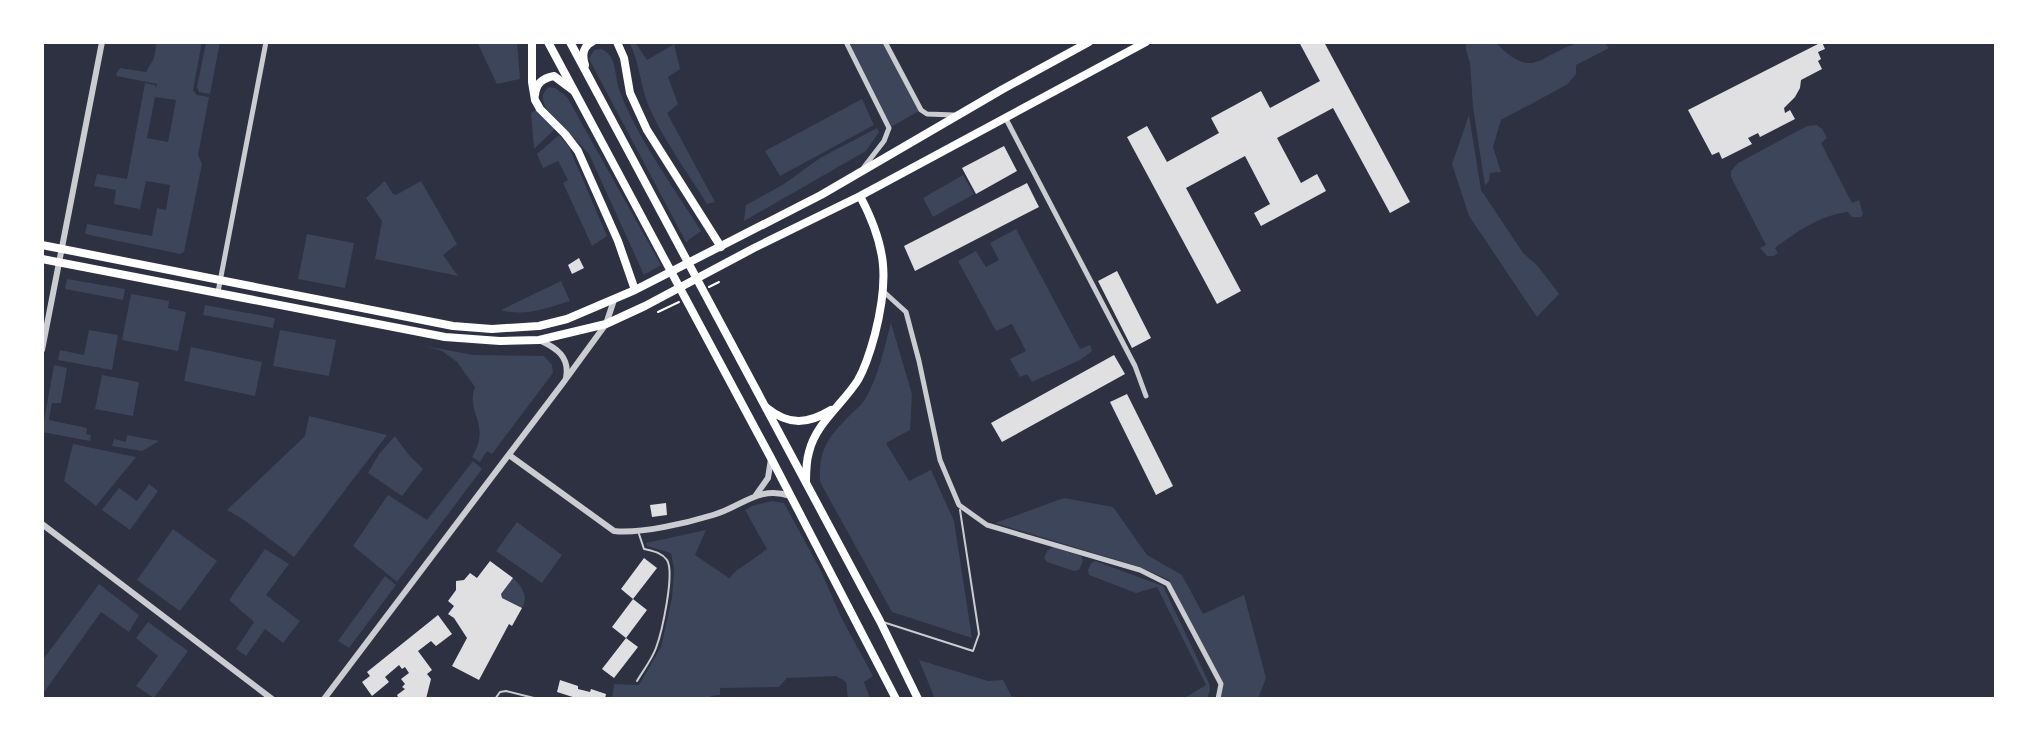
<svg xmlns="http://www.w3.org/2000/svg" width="2038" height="741" font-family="'Roboto Serif',serif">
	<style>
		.green { fill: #3c4559; fill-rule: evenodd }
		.building { fill: #e0e0e3 }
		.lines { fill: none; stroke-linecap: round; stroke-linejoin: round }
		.path { stroke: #fff; stroke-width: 2 }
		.service { stroke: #caccd0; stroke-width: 2 }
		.minor { stroke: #caccd0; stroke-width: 5 }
		.tertiary { stroke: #caccd0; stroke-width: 6 }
		.primary { stroke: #fff; stroke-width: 8 }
		.trunk { stroke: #fff; stroke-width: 8 }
	</style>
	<rect width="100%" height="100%" fill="#2d3142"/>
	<path class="green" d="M157,42H202L193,90L197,95L209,97L198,155L202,164L184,252L180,254L85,234L87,224L152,236L157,208L166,210L170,185L146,181L140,209L114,204L116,190L94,186L97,174L127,179L145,83L155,85L156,88L157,84L117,76L116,74L120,68L146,72L154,58ZM155,97L176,100L168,142L147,138Z
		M206,42H220L210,94L199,92L197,87Z
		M477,42H517L520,79L497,84Z
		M629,42H635L647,60L674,44L680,69L668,77L678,104L667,113L715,202L707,204C688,173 664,141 649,107C640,86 640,63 629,42Z
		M846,42H885L921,110L889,128Z
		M1466,42H1495C1534,82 1538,55 1578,43C1586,41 1596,42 1604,42L1609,48L1576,65V74L1568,84L1501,120L1493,147L1501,172L1490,173L1489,181L1485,186L1473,107L1470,63L1466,50Z
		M601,49C618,55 614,77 620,92C639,141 673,186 701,231L686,242L589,59L594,50Z
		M549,87L555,88L567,97L661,265L644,275L589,154L547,110C542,101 540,94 549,87Z
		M862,99L874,125L780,176L765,151Z
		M536,110L555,129L534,149L531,113Z
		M1469,115L1481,190L1523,253L1537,265L1559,294L1537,317L1469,216L1452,164Z
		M1817,125L1822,129L1827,138L1821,143L1852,203L1859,200L1863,214L1861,217H1852L1848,212C1819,216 1799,230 1775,248L1778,253L1774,256H1767L1760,248L1766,245L1731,177V171L1738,163L1807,126Z
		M877,128L879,132L866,151L744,221L746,205L784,184L820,158Z
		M559,135L569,147L607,236L592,246L563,183L568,180L558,161L543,168L537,154Z
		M963,175L974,194L933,217L923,198Z
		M385,181L393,194L396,195L421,181L457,244L443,255L458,276L375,259L382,221L366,198Z
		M1016,229L1080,349L1090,345L1092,351L1080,360L1032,382L1027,374L1020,377L1010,359L1026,351L1012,324L996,331L958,261L976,251L986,267L999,260L990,243Z
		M307,234L354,243L345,288L298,279Z
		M67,279L125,289L123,300L65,289Z
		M561,281L570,301C547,308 525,317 501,310Z
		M131,294L169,301L168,308L186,312L178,351L122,340Z
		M205,305L275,318L273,328L203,315Z
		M891,323L912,394L910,430L886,443L909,481L931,470L954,521L972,638L892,612L820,482C819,448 827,439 850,415C856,409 863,404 867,396C879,374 884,348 891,323Z
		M89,330L118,335L112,370L58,360L60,350L84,355Z
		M280,330L336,340L329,376L273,366Z
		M425,346L474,355L544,356L552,365L553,373L492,454L487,451L480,462L472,457C492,424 465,413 475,387L457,362L442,351Z
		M191,347L262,362L255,396L184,381Z
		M54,365L67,368L61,403H52L49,420L87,428L86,434L91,435L90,441L42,432Z
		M102,375L139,382L133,416L95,409Z
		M309,416L387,435L294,557L241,518L227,510L305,436Z
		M127,435L159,441L142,451L112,446L114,439L126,442Z
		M395,436L408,454L423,469L402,496L368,473L379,454Z
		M73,444L136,457L96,506L64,481Z
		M473,461L482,469L397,582L353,546L388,495L427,520Z
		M149,484L158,491L130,530L102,510L119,488L137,501Z
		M1064,498L1113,507L1147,555L1182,575L1203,614L1244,595L1266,678L1258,699H1221L1223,684L1169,580L1140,567L995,523Z
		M772,501L784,503L820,569L841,617L873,676L864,682L870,699H848L846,682L836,676L787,678L779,687L720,688V695L711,696L708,699H612L614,684L639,685L661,647L672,598L674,570L671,553L647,546L646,543L706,530L695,555L729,578L736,571L767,549L745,510L752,506Z
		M517,522L562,555L542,583L496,551Z
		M173,529L217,561L180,611L137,580Z
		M1053,547L1081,556L1083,561L1079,570L1074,571L1047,562L1044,558L1047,551Z
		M265,549L289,564L266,595L300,621L283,643L265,629L246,656L236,649L254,622L229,600Z
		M1095,561L1163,586L1209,683L1210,690L1207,699H1183L1206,685L1157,587L1136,593L1089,575L1088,570L1091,563Z
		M385,576L396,585L349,648L338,641Z
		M513,578C522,586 529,597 522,608L502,598L501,594Z
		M99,584L139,615L129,632L101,612L42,695V661Z
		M148,622L188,651L154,698L136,686L158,656L136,638Z
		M919,660L988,681L1003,680L1013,699H935Z"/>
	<path class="building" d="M1299,42H1324L1410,202L1390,213L1333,108L1277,138L1301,183L1317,174L1326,191L1261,226L1254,213L1270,204L1245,156L1186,188L1241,291L1217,304L1127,137L1147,126L1167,162L1219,133L1211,118L1261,91L1270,108L1320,81Z
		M1822,42L1825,49L1818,52L1821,59L1818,61L1822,69L1801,80L1800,88L1795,97L1784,108L1785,113L1790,110L1795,119L1760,137L1758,133L1748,138L1752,144L1722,159L1719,152L1712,155L1688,110Z
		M1004,146L1017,171L976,194L962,168Z
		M1027,183L1039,207L915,271L904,246Z
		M579,258L584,268L572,274L568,265Z
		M1117,271L1151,338L1132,348L1098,281Z
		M1114,355L1125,374L1002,442L991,423Z
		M1127,394L1173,486L1156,495L1110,402Z
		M666,503L667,515L652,517L650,505Z
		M644,558L657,568L633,599L647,610L626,638L612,627L633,599L621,589Z
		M490,561L513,578L501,594L502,598L522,608L512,626L509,624L479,680L452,666L467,638L454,618L448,614L454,606L448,601L456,590V581L464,580L470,573L477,578Z
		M438,615L452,634L436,646L431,641L418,651L432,670L427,674L431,679L426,699H399L397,695L405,689L402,687L405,684L401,679L409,673L405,667L402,669L399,665L385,677L389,682L372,696L362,682L370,676L367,672Z
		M626,638L638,647L614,678L602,669Z
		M560,680L578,686V689L590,692L591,689L606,694L605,699H579L557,692Z"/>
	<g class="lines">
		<path class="path" d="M709,287L719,282
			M658,312L679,302"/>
		<path class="service" d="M883,622L973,651L979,634L960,510
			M637,681C643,671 652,659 656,648C662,632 675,573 667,560C661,552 652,551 644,549L639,534
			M495,699L500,692L506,691L538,699"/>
		<path class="minor" d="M846,42L889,128L884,141L864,167
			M885,42L921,110L927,114L954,115
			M1005,117L1135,366L1146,396
			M218,292L266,42
			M884,292L906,312L919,361L940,460L959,505L987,525L1140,570L1168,584L1221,684L1218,699"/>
		<path class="tertiary" d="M539,340C557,348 570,357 566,378
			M42,350L102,42
			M509,455L614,531C640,534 687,523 713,515C741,507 759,485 790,496
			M756,495L768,478L771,459
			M42,524L272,699
			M324,699L563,383L606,324L614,300"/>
		<path class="primary" d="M532,42V82L535,100L540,109L565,134L578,151L618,241L635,290
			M617,42L624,58L630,93L647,130L721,247
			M585,65C582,56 582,47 592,42
			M535,95C536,83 543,78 554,76L574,91
			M42,245L453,326L492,329L539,326L567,319L635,290L821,195L1003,89L1089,42
			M42,259L445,337L500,341L539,340L606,324L645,306L754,248L860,196L1146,42
			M767,408C789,426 808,424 831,410
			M806,482C806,472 806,462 809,452C816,423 843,404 858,380C866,366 871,349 875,334C889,279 887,247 860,196"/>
		<path class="trunk" d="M548,42L771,458L896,699
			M570,42L880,621L918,699"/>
	</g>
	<rect width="2038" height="741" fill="none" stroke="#ffffff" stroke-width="88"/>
</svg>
